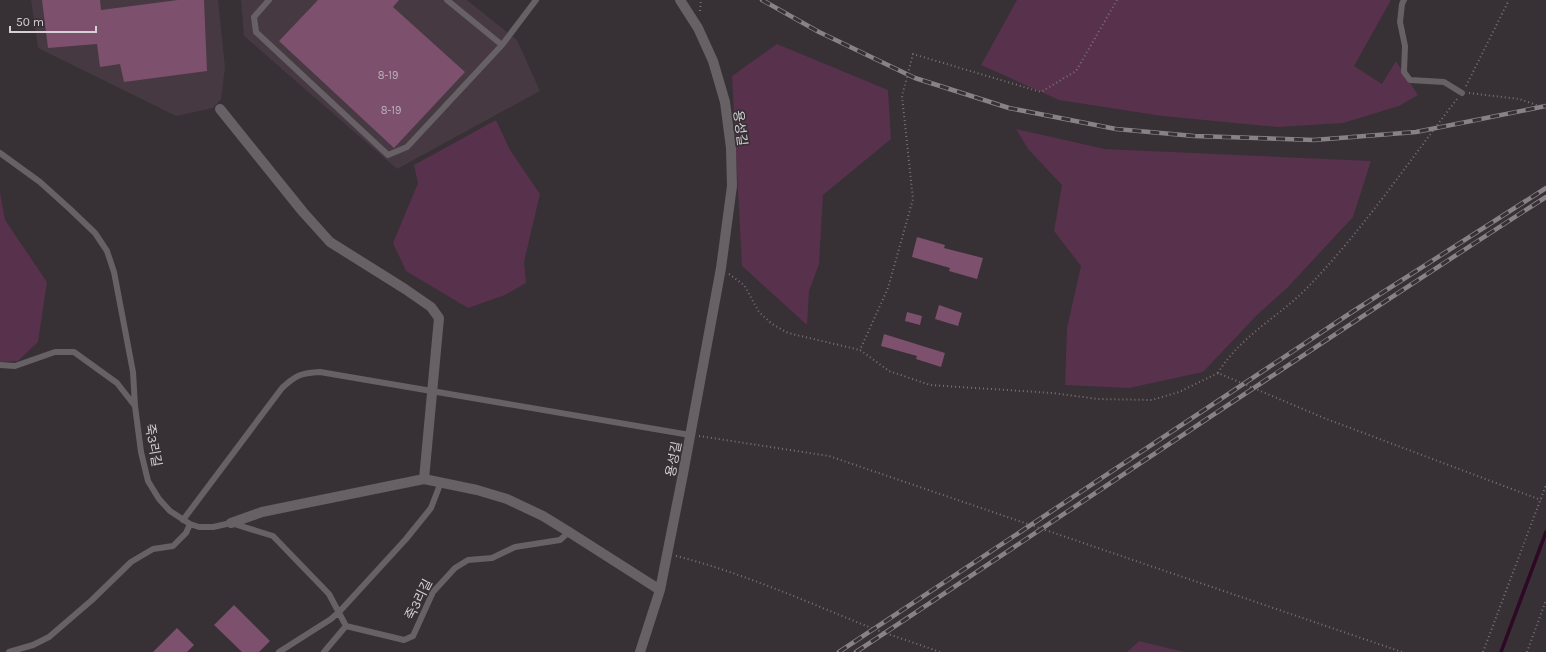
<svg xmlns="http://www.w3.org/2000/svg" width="1546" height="652" font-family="Karla,'Noto Sans KR',sans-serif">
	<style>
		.built { fill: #463941 }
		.green { fill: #58314c }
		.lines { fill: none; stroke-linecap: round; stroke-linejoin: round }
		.stream { stroke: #2f0825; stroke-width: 3.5 }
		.building { fill: #7d506e }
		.path { stroke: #797377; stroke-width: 2; stroke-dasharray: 1 3; stroke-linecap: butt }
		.service { stroke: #676064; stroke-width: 6 }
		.tertiary { stroke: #676064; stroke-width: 10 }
		.rail-casing { stroke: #888286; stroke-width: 4.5 }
		.rail { stroke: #373035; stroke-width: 3; stroke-dasharray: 9; stroke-linecap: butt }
		.labels { text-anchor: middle; stroke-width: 3.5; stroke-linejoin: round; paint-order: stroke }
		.number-label { font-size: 11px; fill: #beb0ba }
		.street-label { font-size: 13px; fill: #d4d0d3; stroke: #373035 }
	</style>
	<rect width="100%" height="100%" fill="#373035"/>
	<path class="built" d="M31,0H218L225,67L221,99L213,108L176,116L38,48Z
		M241,0H467L517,40L540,91L397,169L244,36Z"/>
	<path class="green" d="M1017,0H1391L1354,66L1382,84L1396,61L1418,95L1399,106L1343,123L1278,127L1162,116L1059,100L981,65Z
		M777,44L888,90L891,139L823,195L819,264L809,291L807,325L742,266L732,76Z
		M496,120L510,150L540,194L524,262L526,283L505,295L468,308L406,271L393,243L418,183L414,165Z
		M1016,129L1105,149L1371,161L1353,217L1287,288L1258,314L1203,372L1129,388L1065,385L1067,328L1081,266L1054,231L1062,185L1028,149Z
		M0,192L5,220L47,282L38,342L18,361L0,362Z
		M1139,641L1184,652H1127Z"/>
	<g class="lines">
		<path class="stream" d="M1501,652L1546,532"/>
	</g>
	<path class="building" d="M42,0H100L101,10L178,0H204L207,71L124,82L120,64L100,67L97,44L48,48Z
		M318,0H399L393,7L465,72L394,148L279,41Z
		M917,237L945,245L944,248L983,258L977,279L949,271L950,268L912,257Z
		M939,305L962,313L958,326L935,319Z
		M907,312L922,316L920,325L905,321Z
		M884,334L945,353L941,367L916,359L917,356L881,346Z
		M234,605L270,641L259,652H242L214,625Z
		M177,628L194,645L187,652H153Z"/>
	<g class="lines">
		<path class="path" d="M1117,0L1076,71L1041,92L913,54L902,96L913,199L888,288L860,350L889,371L930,385L1052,393L1098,399L1152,400L1179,392L1218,373L1324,418L1541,500
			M700,11L701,0
			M1466,86L1509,0
			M1469,93L1519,99L1546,108
			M729,274L744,285L759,312L772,324L788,333L860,350
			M1218,373C1240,336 1279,317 1308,287C1362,231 1409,161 1457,99
			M699,436L829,456L1402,652
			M676,556C744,573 809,603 874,629C896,637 918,644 940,652
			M1483,652L1546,485
			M1527,652L1546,600"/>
		<path class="service" d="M269,0L254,17L256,32L388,155L407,147L502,45L536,0
			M447,0L502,45
			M1404,0L1402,4L1400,22L1405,46L1404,72L1410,80L1444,82L1462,93
			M0,153L40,182L71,210L95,233L107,251L114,272L133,372L135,406L141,452L148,481L159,499L170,511L190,524L199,527H213L231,523L273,536L329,594L346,626L404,640L413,636L433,592L455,568L468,560L492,558L515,547L560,540L569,532
			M0,365L15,366L55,352H74L117,383L135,406
			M183,520L282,388C296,375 301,373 320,372L690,435
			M9,652L33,645L49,637L92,600L131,562L153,549L173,546L186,533L190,524
			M279,652L331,619L340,611L406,539L431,508L441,482
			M324,652L346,626"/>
		<path class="tertiary" d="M220,109L303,212L330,242L405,289L431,307L439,318L424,479
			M231,523L262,512L424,479L477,490L507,499L543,516L569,532L660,590
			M640,652L660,590L683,474L721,268L732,186L731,148L725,102L713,61L698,28L680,0"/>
		<g class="rail-casing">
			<path id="rail" d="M762,0L819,32L915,78L1009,108L1116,129L1194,136L1314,140L1416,132L1546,106
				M839,652L1352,312L1546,188
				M856,652C1086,500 1314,346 1546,197"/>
		</g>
		<use href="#rail" class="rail"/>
	</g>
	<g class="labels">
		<g class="number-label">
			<text x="388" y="79">8-19</text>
			<text x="391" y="114">8-19</text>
		</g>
		<g class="street-label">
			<text transform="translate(741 128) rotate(83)" y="5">용성길</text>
			<text transform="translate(154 445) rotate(80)" y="5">죽3리길</text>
			<text transform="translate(673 459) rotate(-79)" y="5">용성길</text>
			<text transform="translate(418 599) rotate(-63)" y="5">죽3리길</text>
		</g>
	</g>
	<path d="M10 26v6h86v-6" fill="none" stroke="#d4d0d3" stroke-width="2"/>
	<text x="16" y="26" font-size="12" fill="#d4d0d3" stroke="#373035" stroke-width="3" paint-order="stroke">50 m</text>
</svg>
